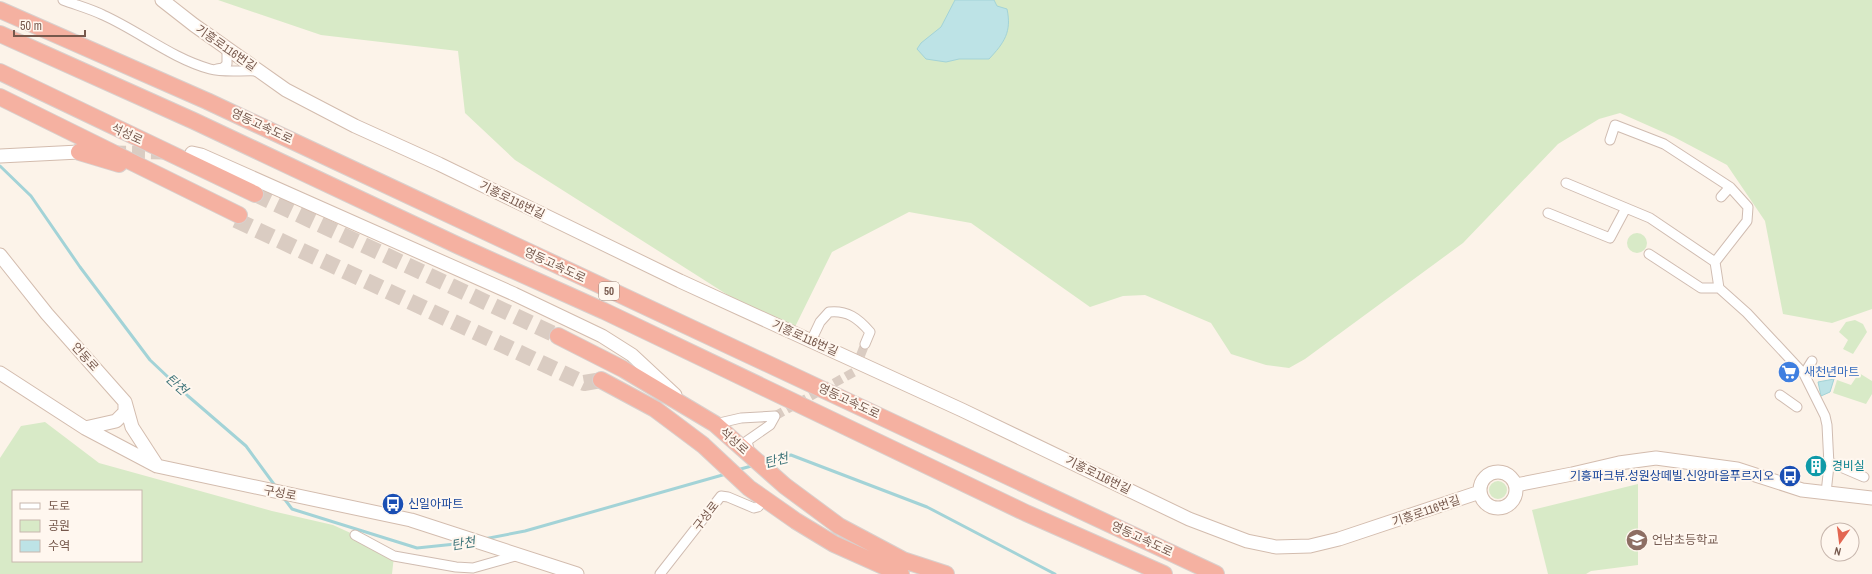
<svg xmlns="http://www.w3.org/2000/svg" width="1872" height="574" font-family="'Archivo Narrow','Noto Sans KR',sans-serif">
	<style>
		.green { fill: #d8eac7; fill-rule: evenodd }
		.water { fill: #bde3e6; stroke: #a3d3d7 }
		.lines { fill: none; stroke-linecap: round; stroke-linejoin: round }
		.stream { stroke: #a3d3d7; stroke-width: 3 }
		.street-tunnel { stroke: #daccc2; stroke-width: 9; stroke-dasharray: 9 4.5; stroke-linecap: butt }
		.secondary-tunnel { stroke: #daccc2; stroke-width: 13; stroke-dasharray: 13 6; stroke-linecap: butt }
		.highway-tunnel { stroke: #daccc2; stroke-width: 16; stroke-dasharray: 16 8; stroke-linecap: butt }
		.street-casing { stroke: #d0bcb1; stroke-width: 11 }
		.secondary-casing { stroke: #d3bcae; stroke-width: 15 }
		.highway-casing { stroke: #d9d0cd; stroke-width: 18 }
		.street { stroke: #fff; stroke-width: 9 }
		.secondary { stroke: #fff; stroke-width: 13 }
		.highway { stroke: #f5b1a1; stroke-width: 16 }
		.labels { text-anchor: middle; stroke-width: 4; stroke-linejoin: round; paint-order: stroke }
		.shield { fill: #fff7ef; stroke: #9f887d; stroke-width: 1 }
		.shield-label { font-size: 11px; font-weight: bold; fill: #76584c }
		.street-label { font-size: 12px; fill: #76584c; stroke: #fff7ef }
		.shop-label { font-size: 12px; fill: #366cbe; stroke: #fff7ef; text-anchor: start }
		.culture-label { font-size: 12px; fill: #0d838f; stroke: #fff7ef; text-anchor: start }
		.transit-label { font-size: 12px; fill: #164399; stroke: #fff7ef; text-anchor: end }
		.education-label { font-size: 12px; fill: #785e54; stroke: #fff7ef; text-anchor: start }
		.water-label { font-size: 13px; font-style: italic; fill: #40767b; stroke: #fff7ef }
	</style>
	<rect width="100%" height="100%" fill="#fcf3e9"/>
	<path class="green" d="M218,0H1872V309L1832,323L1783,314L1765,221L1727,165L1674,137L1620,113L1599,119L1558,144L1463,243L1305,359L1289,368L1266,365L1231,354L1211,323L1145,295L1123,296L1090,307L971,223L909,212L832,252L791,335L515,160L465,113L458,51L321,35Z
		M1627 243a10 10 0 1 1 20 0a10 10 0 1 1-20 0Z
		M1855,320L1863,324L1867,332L1853,354L1843,349L1848,340L1839,332L1846,322Z
		M1859,373L1872,381V394L1866,404L1833,393L1837,380L1851,385Z
		M45,422L99,463L272,511L333,525L355,535L394,556L392,574H0V458L21,426ZM13,491H141V561H13Z
		M1489 490a9 9 0 1 1 18 0a9 9 0 1 1-18 0Z
		M1638,484V565L1591,571L1586,574H1548L1532,510Z"/>
	<path class="water" d="M955,0H994L997,6L1007,9C1012,32 1004,43 989,59H959L946,62L926,59L917,49L921,43L941,27Z
		M1834,379L1830,392L1821,396L1818,382Z"/>
	<g class="lines">
		<path class="stream" d="M0,166L31,196L80,267L150,360L188,396L246,446L276,487
			M766,462L791,455L927,507L1055,574
			M737,470L755,465
			M283,497L292,509L417,548L465,543
			M484,539L525,531L726,474"/>
		<path class="street-tunnel" d="M775,416L854,372L865,344"/>
		<path class="secondary-tunnel" d="M113,152L168,153"/>
		<path class="highway-tunnel" d="M255,194L558,336
			M236,220L584,383L601,380"/>
		<g class="street-casing">
			<path id="street" d="M63,0C76,5 91,9 103,15C139,31 171,58 210,69C225,73 242,70 258,71
				M217,69L223,68L227,64V52L223,46
				M1610,140L1615,125L1664,144L1730,187L1748,207L1747,221L1715,262
				M1566,183L1650,218L1715,262L1719,288
				M1721,197L1730,187
				M1548,213L1610,238L1626,208
				M1649,254L1701,288H1719L1747,313L1804,374L1825,416L1827,425L1829,465L1826,493
				M811,341L820,322L829,312C847,310 858,318 870,332L865,344
				M1804,374L1812,361
				M1780,395L1797,407
				M715,424L741,418L775,416L770,425L747,441L749,449
				M1829,462L1864,477
				M355,535L394,556L456,567L473,568L519,555
				M660,574L721,496L728,497L754,508L758,507L765,499"/>
		</g>
		<g class="secondary-casing">
			<path id="secondary" d="M162,0L194,25L286,90L355,126L439,164L680,281L962,410L1189,519L1247,541L1276,547L1310,546L1339,539L1480,492
				M192,153L201,155L514,294L602,336L632,355L675,395
				M0,156L79,152
				M0,255L47,314L125,402L132,427L156,464
				M0,373L85,428L157,466L411,520L577,574
				M85,428L116,421L125,412V402
				M1480 490a18 18 0 1 1 36 0a18 18 0 1 1-36 0Z
				M1516,485L1572,474L1619,463L1656,458L1737,469L1802,490L1872,498"/>
		</g>
		<g class="highway-casing">
			<path id="highway" d="M0,10L207,101L1216,574
				M0,34L194,121L459,246L604,311L1026,513L1164,574
				M0,72L255,194
				M0,97L239,215
				M79,152L119,164
				M558,336L623,369L715,424L785,486L839,526L903,560L946,574
				M601,380L655,409L703,445L749,488L796,521L834,544L901,574"/>
		</g>
		<use href="#street" class="street"/>
		<use href="#secondary" class="secondary"/>
		<use href="#highway" class="highway"/>
	</g>
	<defs>
		<g id="supermarket-disc" transform="scale(1.15)"><circle r="9.5" fill="#3f7fe0" stroke="#fff7ef"/><path d="M-6-5.5h2.5l.6 2H6L4.5 2H-2.5L-4.4-4H-6ZM-1.5 3.2a1.3 1.3 0 1 0 .1 0ZM3 3.2a1.3 1.3 0 1 0 .1 0Z" fill="#fff"/></g>
		<g id="building-disc" transform="scale(1.15)"><circle r="9.5" fill="#0f9aa8" stroke="#fff7ef"/><path d="M-4-6H4V6H1V3H-1V6H-4ZM-2.5-4.3h1.7v1.8h-1.7ZM.8-4.3h1.7v1.8H.8ZM-2.5-1h1.7V.8h-1.7ZM.8-1h1.7V.8H.8Z" fill="#fff"/></g>
		<g id="bus-disc" transform="scale(1.15)"><circle r="9.5" fill="#1a4fb4" stroke="#fff7ef"/><path d="M-5-6H5V4H4V6H2V4H-2V6H-4V4H-5ZM-3.5-4V0h7V-4ZM-3.5 1.2v1.5H-2V1.2ZM2 1.2v1.5H3.5V1.2Z" fill="#fff"/></g>
		<g id="school-disc" transform="scale(1.15)"><circle r="9.5" fill="#8d6e63" stroke="#fff7ef"/><path d="M0-5L7-2L0 1L-7-2ZM-4 1L0 2.5L4 1V4Q0 6-4 4Z" fill="#fff"/></g>
	</defs>
	<g fill-rule="evenodd">
		<use href="#supermarket-disc" x="1789" y="372"/>
		<use href="#building-disc" x="1816" y="466"/>
		<use href="#bus-disc" x="1790" y="476"/>
		<use href="#bus-disc" x="393" y="504"/>
		<use href="#school-disc" x="1637" y="540"/>
	</g>
	<g class="labels">
		<rect class="shield" x="599" y="282" width="20" height="18" rx="3"/>
		<g class="shield-label">
			<text x="609" y="295">50</text>
		</g>
		<g class="street-label">
			<text transform="translate(226 48) rotate(35)" y="4">기흥로116번길</text>
			<text transform="translate(262 126) rotate(25)" y="4">영동고속도로</text>
			<text transform="translate(127 134) rotate(25)" y="4">석성로</text>
			<text transform="translate(512 200) rotate(26)" y="4">기흥로116번길</text>
			<text transform="translate(555 265) rotate(25)" y="4">영동고속도로</text>
			<text transform="translate(805 338) rotate(24)" y="4">기흥로116번길</text>
			<text transform="translate(85 357) rotate(48)" y="4">언동로</text>
			<text transform="translate(849 401) rotate(25)" y="4">영동고속도로</text>
			<text transform="translate(734 441) rotate(42)" y="4">석성로</text>
			<text transform="translate(1098 475) rotate(26)" y="4">기흥로116번길</text>
			<text transform="translate(280 493) rotate(11)" y="4">구성로</text>
			<text transform="translate(1426 511) rotate(-19)" y="4">기흥로116번길</text>
			<text transform="translate(706 516) rotate(-52)" y="4">구성로</text>
			<text transform="translate(1142 539) rotate(25)" y="4">영동고속도로</text>
		</g>
		<g class="shop-label">
			<text x="1804" y="376">새천년마트</text>
		</g>
		<g class="culture-label">
			<text x="1832" y="470">경비실</text>
		</g>
		<g class="transit-label">
			<text x="1774" y="480">기흥파크뷰.성원상떼빌.신앙마을푸르지오</text>
			<text x="408" y="508" text-anchor="start">신일아파트</text>
		</g>
		<g class="education-label">
			<text x="1652" y="544">언남초등학교</text>
		</g>
		<g class="water-label">
			<text transform="translate(177 384) rotate(42)" y="5">탄천</text>
			<text transform="translate(776 460) rotate(-14)" y="5">탄천</text>
			<text transform="translate(463 543) rotate(-10)" y="5">탄천</text>
		</g>
	</g>
	<rect x="12" y="490" width="130" height="72" fill="#fff7ef" stroke="#c8b7ae"/>
	<rect x="20" y="503" width="20" height="6" fill="#ffffff" stroke="#c8b7ae"/>
	<text x="48" y="510" font-size="12" fill="#76584c">도로</text>
	<rect x="20" y="520" width="20" height="12" fill="#d8eac7" stroke="#c8b7ae"/>
	<text x="48" y="530" font-size="12" fill="#76584c">공원</text>
	<rect x="20" y="540" width="20" height="12" fill="#bde3e6" stroke="#c8b7ae"/>
	<text x="48" y="550" font-size="12" fill="#76584c">수역</text>
	<g transform="translate(1840 542) rotate(194)"><circle r="19" fill="#fff7ef" stroke="#c8b7ae"/>
	<path d="M0-3L7 15L0 10L-7 15Z" fill="#e36651"/>
	<text y="-6" font-size="11" font-weight="bold" text-anchor="middle" fill="#76584c">N</text>
	</g>
	<path d="M14 30v6h71v-6" fill="none" stroke="#76584c" stroke-width="2"/>
	<text x="20" y="30" font-size="12" fill="#76584c" stroke="#fff7ef" stroke-width="3" paint-order="stroke">50 m</text>
</svg>
